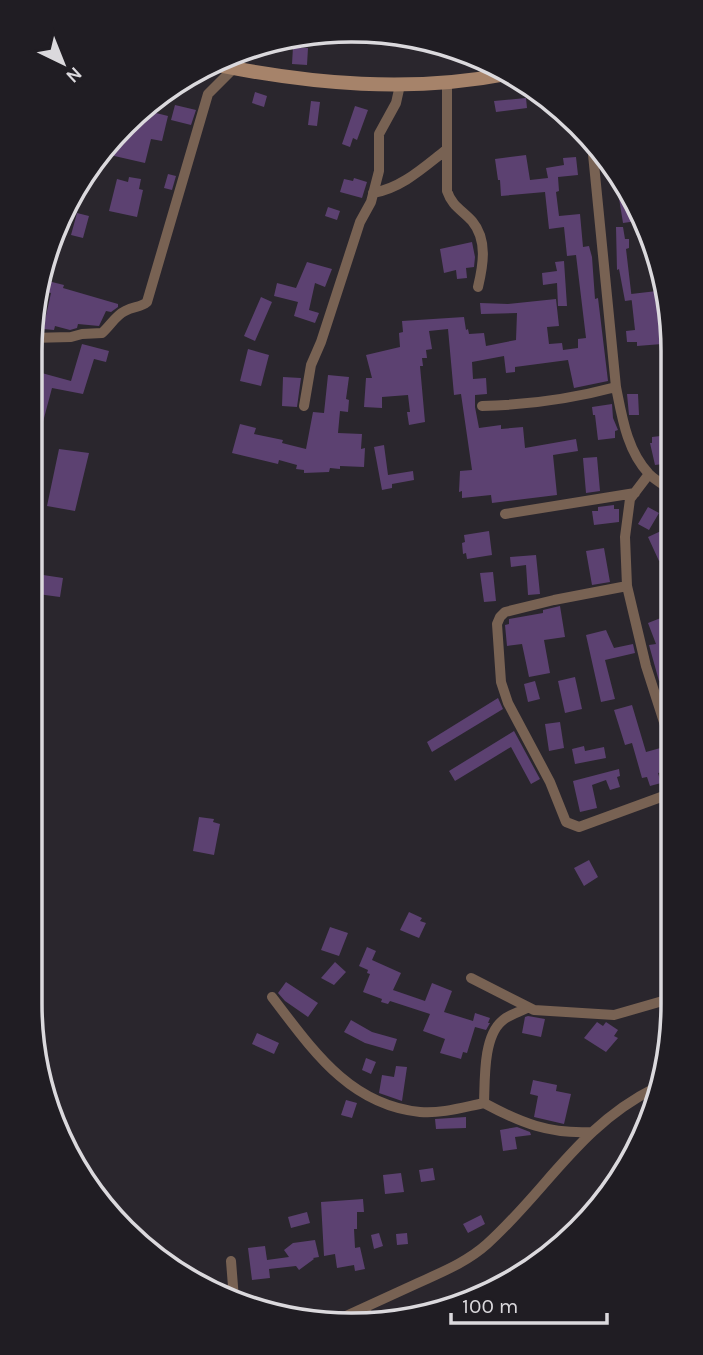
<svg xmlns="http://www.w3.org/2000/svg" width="703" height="1355" font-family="Karla,sans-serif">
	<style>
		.building { fill: #5c4171 }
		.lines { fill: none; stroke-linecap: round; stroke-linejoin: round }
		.minor { stroke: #786253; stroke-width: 10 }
		.secondary { stroke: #a6836a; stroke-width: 14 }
		.rim { fill: none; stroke: #dbd9dd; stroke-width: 3.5 }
	</style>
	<rect width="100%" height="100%" fill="#2a262d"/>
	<path class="building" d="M293,47L308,48L307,65L292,64Z
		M255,92L267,96L264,107L252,103Z
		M526,98L527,108L496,112L494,101Z
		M311,101L320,102L317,126L308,125Z
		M175,105L196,110L191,125L171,120Z
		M355,106L368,110L357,140L353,138L350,147L342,144Z
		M140,109L168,116L162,141L151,139L145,163L110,155L112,145Z
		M526,155L530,180L548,178L546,168L564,165L563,158L576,157L578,175L558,177L559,191L556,192L559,216L580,214L583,247L589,246L592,257L595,299L598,298L608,381L574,388L568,360L515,367V372L506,373L504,356L472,362L473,379L486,378L487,394L475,395V407L479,428L501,425V429L523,427L525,448L576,439L578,451L553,455L557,495L492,503L491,495L462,498V491L459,492L460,471L472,470L461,394L454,395L448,329L429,331L432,349L426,350L427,358H422L423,366H420L425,422L409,425L407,412H410L408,395L382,397V408L364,407L366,378H372L366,355L400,347L399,333L403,332L402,321L464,317L466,330L468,329L469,334L484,333L486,346L516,340L517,313L481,314L480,303L508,304L556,299L559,326L547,327L549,344L562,343L563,350L578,348V339L586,338L576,255L567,256L564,227L549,229L545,192L501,196L500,180H498L495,159Z
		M168,174L176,176L172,190L164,188Z
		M129,177L141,179L139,189L143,190L137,217L109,211L117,179L128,182Z
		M354,178L367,182L362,198L340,192L344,179L353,181Z
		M627,191L644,220L623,223L618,192Z
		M328,207L340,211L337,220L325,216Z
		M77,213L89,216L83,238L71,235Z
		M616,227H623L625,239H629V248L626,249L632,300L625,301L619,269L617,270Z
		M472,242L475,257L474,267L466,268L467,278L457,279L456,270L444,273L440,249Z
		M564,261L567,306H558L557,283L543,285L542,273L557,271L555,262Z
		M307,262L332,269L325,287L315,283L309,310L319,313L315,323L294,316L298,302L274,296L277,283L296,288Z
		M659,265L670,309L671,371L664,372L662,344L637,346V342H627L626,331L635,330L631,294L657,291L654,266Z
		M44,280L64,285L63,288L118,304V307L111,312L106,311L99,326L78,324L77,328L70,330L55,326L54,330L43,329L51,293L41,291Z
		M261,297L272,302L255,341L244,336Z
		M82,344L109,351L106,362L94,359L83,394L52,388L40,433L30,431L32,354L42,357L38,372L71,381Z
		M248,349L269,355L261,386L240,381Z
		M328,375L349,377L346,399L349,400L348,412L340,411L338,433L362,434L361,449L365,448L364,467L340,466V469L330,468L329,472L304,473V470L296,469L297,465L279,460L278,464L232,453L240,424L256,428L254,434L283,440L282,443L306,449L313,412L324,413Z
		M283,377L301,378L297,407L282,406Z
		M627,394H638L639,415H629Z
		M612,404L613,418L618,430L615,431V438L598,440L595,415H593L592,407Z
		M669,435L671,463L655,465L650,443H652V437Z
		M384,445L388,475L413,471L414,480L392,484V488L382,490L374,447Z
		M59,449L89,453L75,511L47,506Z
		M597,457L600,491L586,493L583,458Z
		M614,505V509H619V522L594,525L592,511H598V507Z
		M648,507L659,513L649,530L638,524Z
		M489,531L492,555L467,559L466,553L463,554L462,543L465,542L464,535Z
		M661,531L671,547V556L659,561L648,537Z
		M604,548L610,582L592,585L586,551Z
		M536,555L540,594L528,595L526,565L511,567L510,557Z
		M493,572L496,601L484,602L480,573Z
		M30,573L63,578L60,597L30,593Z
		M560,606L565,637L544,640L550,673L529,677L522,644L507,646L505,625L509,624V619L543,613V610Z
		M671,614V624L661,628L666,650L671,648L672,677L659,681L649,645L656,644L648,623Z
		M606,630L614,648L633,644L635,653L605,660L615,699L601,702L586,635Z
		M575,677L582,709L565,713L558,681Z
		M535,681L540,699L528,702L524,684Z
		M498,698L503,709L432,752L427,742Z
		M632,705L646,752L664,747L666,751L671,770L658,773L661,783L650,786L647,777L642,778L632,743L625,745L614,710Z
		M560,722L564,748L549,751L545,724Z
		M514,731L540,779L531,784L511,747L455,781L449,771Z
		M584,746L585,751L604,747L606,758L575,764L572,749Z
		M619,769L620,776L617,777L620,787L610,790L606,780L592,785L597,808L580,812L573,781Z
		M672,813V843L660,820Z
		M199,817L214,819L213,822L220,824L214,855L193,851Z
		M589,860L598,877L584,886L574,868Z
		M409,912L422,918L420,921L426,923L419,938L400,930Z
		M330,927L348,933L339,956L321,950Z
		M367,947L376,951L372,960L401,973L393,990L425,1001L432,983L452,991L444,1012L473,1021L475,1013L490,1018L488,1023H490L486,1030L475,1027L467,1053L463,1052L461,1059L440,1053L445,1039L423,1031L430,1014L390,1001L388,1004L381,1002L382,999L363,992L370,974L367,973L368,970L359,966Z
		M335,962L346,972L334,985L321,978Z
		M286,982L318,1003L308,1017L285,1001L278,993Z
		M528,1016L545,1019L541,1037L522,1033L525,1017Z
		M351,1020L372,1032L397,1039L393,1051L365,1043L344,1032Z
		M597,1022L603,1026L606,1022L618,1030L614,1036L618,1038L606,1052L584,1038Z
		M257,1033L279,1043L274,1054L252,1044Z
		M366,1058L376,1062L371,1074L362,1070Z
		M396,1066L407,1067L402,1101L379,1093L382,1075L394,1077Z
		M533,1080L557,1085L556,1091L571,1094L564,1124L534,1117L538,1096L530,1094Z
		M346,1100L357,1103L352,1118L341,1115Z
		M466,1117V1128L436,1129L435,1119Z
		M517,1127L530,1132L531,1135L515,1137L517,1149L503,1151L500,1130Z
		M433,1168L435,1180L421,1182L419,1170Z
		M401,1173L404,1192L385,1194L383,1175Z
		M363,1199L364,1212H357V1229H354L355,1248L360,1247L365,1269L355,1271L354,1265L337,1268L335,1254L324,1256L321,1202Z
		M307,1212L310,1223L291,1228L288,1217Z
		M481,1215L485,1224L468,1233L463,1224Z
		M379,1233L383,1246L374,1249L371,1235Z
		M407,1233L408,1244L397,1245L396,1234Z
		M315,1240L319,1257L313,1258L314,1259L299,1270L296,1266L269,1269L270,1278L252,1280L248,1248L265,1246L267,1260L289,1257L284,1250L293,1243Z"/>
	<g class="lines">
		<path class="minor" d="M447,83V191C452,206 462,210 472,221C488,240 483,266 478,287
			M592,144L616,387C622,417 627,451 649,474C655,480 664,485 671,490
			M373,193C402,188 424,167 446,150
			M30,338L71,337L82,334L102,333C110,326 116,315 125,311C133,306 140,308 147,302L208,94L234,68
			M304,406L311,365L321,342L360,222L371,202L379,171V134L396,103L400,85
			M482,406C528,405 571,399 616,387
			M649,474L630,499L625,537L627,586L646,666L672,747
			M505,514L635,493
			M627,586L554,600L505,612L500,617L497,624L501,682L508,703L550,782L566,822L579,827L672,793
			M471,978L534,1010L614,1015L673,998
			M272,997C312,1049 349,1105 420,1112C441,1114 464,1107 484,1103C521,1123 549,1134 591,1132
			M484,1103C485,1080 483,1037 502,1021C508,1015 519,1012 527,1008
			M231,1261L234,1299
			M359,1310L382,1322
			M335,1321C363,1308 390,1296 418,1283C442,1272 467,1262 487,1244C546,1191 580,1125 655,1088"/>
		<path class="secondary" d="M217,65C313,84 410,93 507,74"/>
	</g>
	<path d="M0 0H703V1355H0ZM351 42H352A309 309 0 0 1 661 351V1004A309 309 0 0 1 352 1313H351A309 309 0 0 1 42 1004V351A309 309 0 0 1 351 42Z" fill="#201d23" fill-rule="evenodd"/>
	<path class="rim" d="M351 42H352A309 309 0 0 1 661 351V1004A309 309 0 0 1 352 1313H351A309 309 0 0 1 42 1004V351A309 309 0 0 1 351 42Z"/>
	<g transform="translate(63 63) rotate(137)" stroke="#201d23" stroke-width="5" paint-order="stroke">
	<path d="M0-5L12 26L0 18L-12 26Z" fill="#dbd9dd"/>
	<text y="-10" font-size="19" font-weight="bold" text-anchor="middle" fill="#dbd9dd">N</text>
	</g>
	<path d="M451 1313v10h156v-10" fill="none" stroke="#dbd9dd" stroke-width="3.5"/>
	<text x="462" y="1313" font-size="21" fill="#dbd9dd" stroke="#201d23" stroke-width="5" paint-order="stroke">100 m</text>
</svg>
